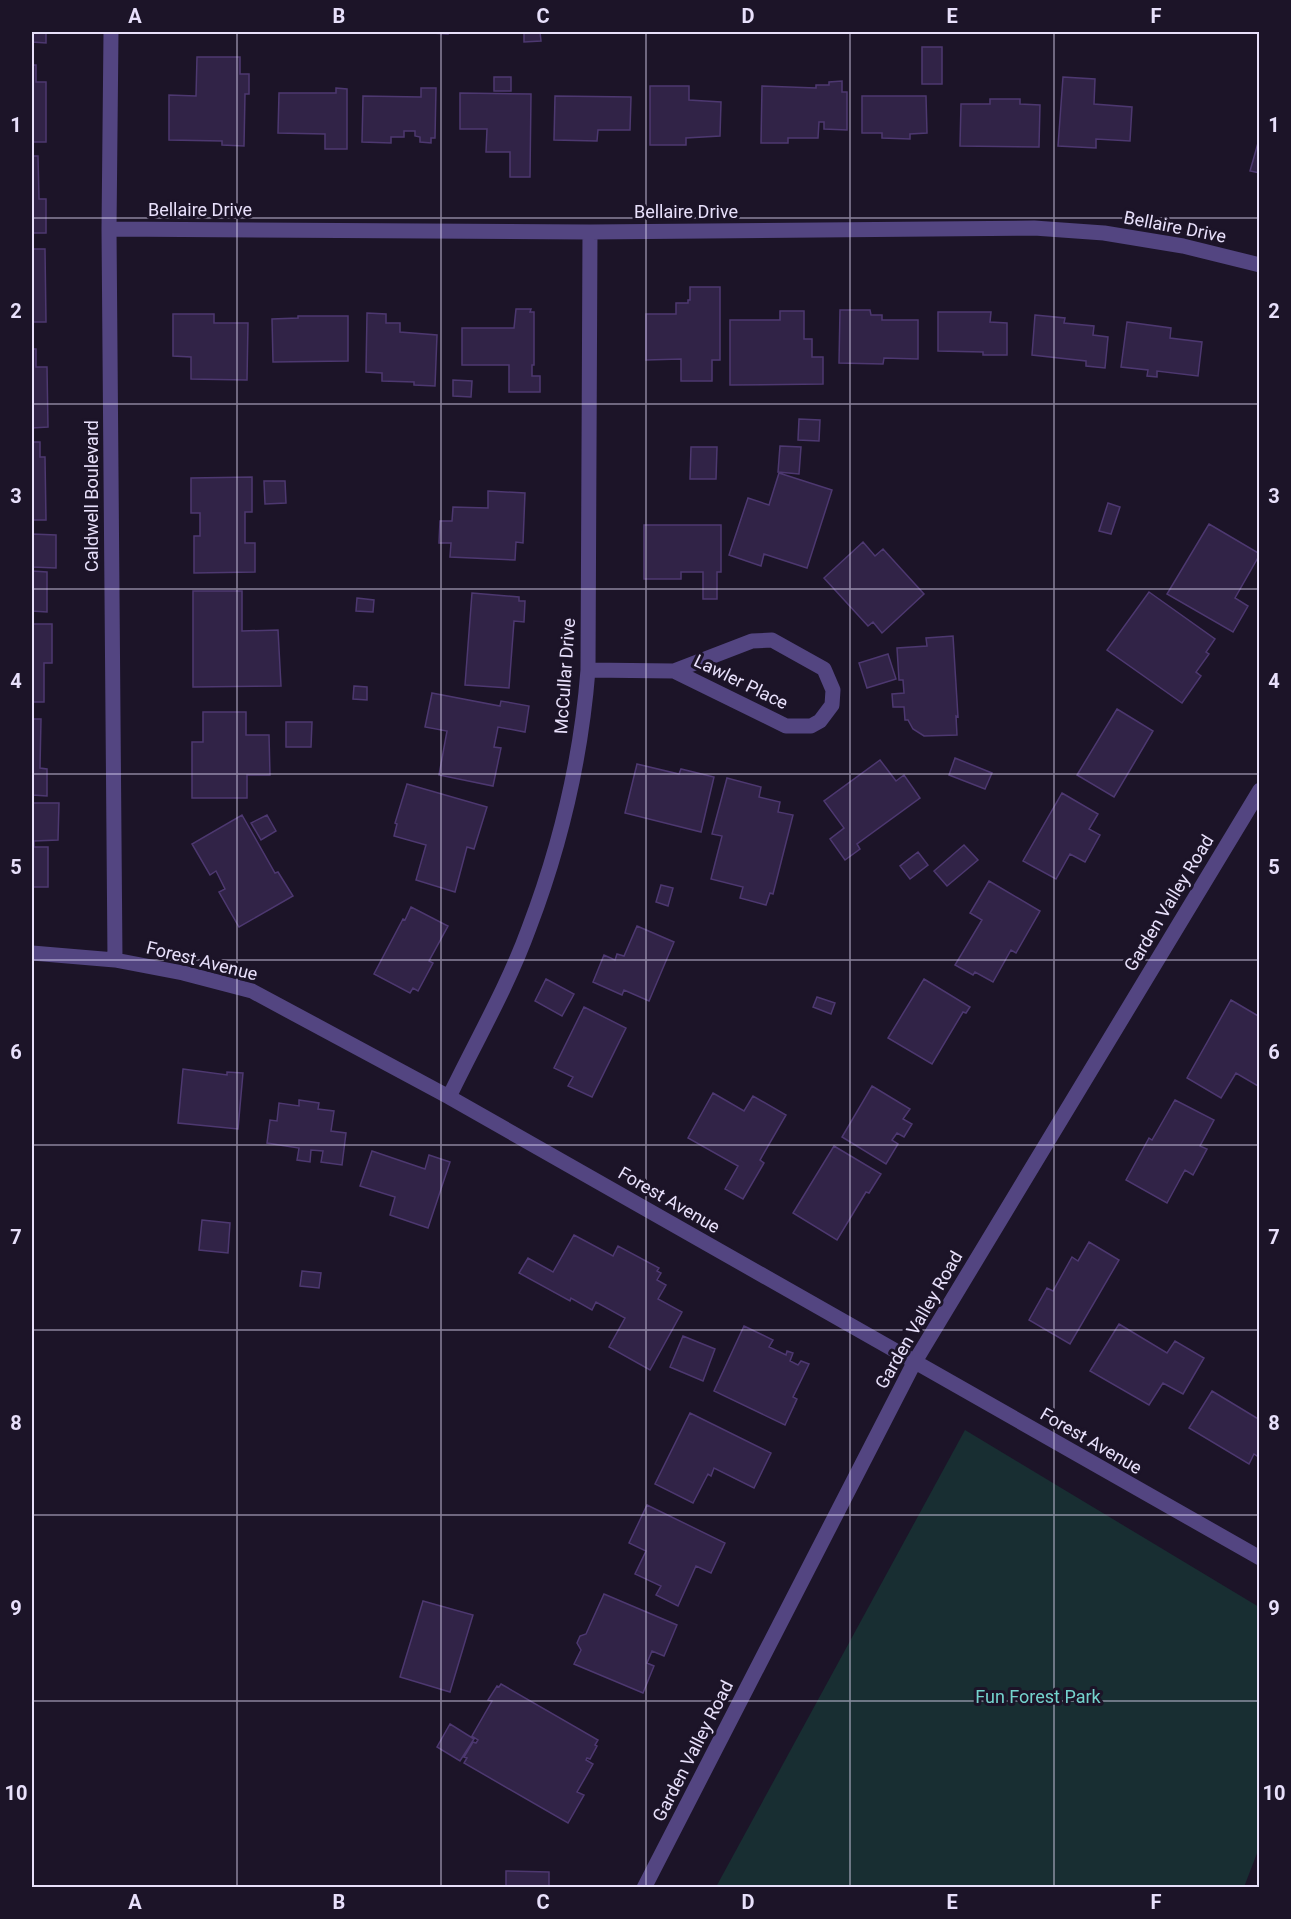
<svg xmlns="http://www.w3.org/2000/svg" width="1291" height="1919" font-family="Roboto,sans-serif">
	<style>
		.green { fill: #182e32 }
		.building { fill: #312347; stroke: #4d3870; stroke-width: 1.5 }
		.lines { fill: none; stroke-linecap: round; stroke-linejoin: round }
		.minor { stroke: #534581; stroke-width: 15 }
		.grid { fill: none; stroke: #e8e0fb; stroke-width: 1.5; stroke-opacity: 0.55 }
		.labels { text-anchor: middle; stroke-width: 6; stroke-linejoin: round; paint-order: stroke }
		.street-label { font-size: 18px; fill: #e8e0fb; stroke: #1c1428 }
		.park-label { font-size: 18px; fill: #74d3cd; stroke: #1c1428 }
		.neatline { fill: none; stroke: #e8e0fb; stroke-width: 2 }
		.grid-label { font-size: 20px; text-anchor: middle; font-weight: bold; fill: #e8e0fb }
	</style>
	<rect width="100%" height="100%" fill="#1c1428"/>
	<path class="green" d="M965,1430L1259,1607V1848L1244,1887H716Z"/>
	<path class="building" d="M32,32H46V43L32,42Z
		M413,32H448V34Z
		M524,32H540L541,41L524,42Z
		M922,47H942V84H922Z
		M197,57H240V74H249V94H245L244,146L222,145V141L169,140V95L196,96Z
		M32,65H36V82H46V142H32Z
		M494,77H511V91H494Z
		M1063,77L1095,79L1094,104L1132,107L1130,141L1096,139V148L1058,146Z
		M842,81V92H847V130L824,129V122H819L818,138H788V143H761L762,86L816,88V85H829V82Z
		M650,86H689V100L721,102L720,136L686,138V145H650Z
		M336,88L347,89V149H325V134L278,133L279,93H336Z
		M421,88H436L435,138H431V143L420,142V137L415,136V131H404V137H391V143L362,142L363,96L421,97Z
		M460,93L531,94L530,177H510V152H486L487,129H460Z
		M555,96L631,97L630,130H598L597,141L554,140Z
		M862,96H926L927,133L910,134V139L882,138V133H862Z
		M990,99H1020V104L1040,105L1039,147L960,146L961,104H990Z
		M1258,143H1260V173L1250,171Z
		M32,156H38L39,199H46V233H32Z
		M32,249H45L46,322H32Z
		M690,287H720V360H712V381H681V359L646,360V314H676V303H688V300H690Z
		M516,309H531L530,312H534V365H532V376H540V392H509V365H462V328H514Z
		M840,310H870L871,315H882V320H918V359L884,358L883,364L839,363Z
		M780,311H804V339H812V357H823V384L730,385V320H780Z
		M938,312H991L990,322L1007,323V355H983V352L938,351Z
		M367,313L386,314V323H400V332L437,335L435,386L414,385V382L382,381V373L366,372Z
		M173,314H214V323H248L247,380L191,379V357L173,356Z
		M1035,315L1065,318L1064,323L1094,326L1093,335L1108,337L1105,368L1086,366V361L1032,355Z
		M298,316H348V361L273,362L272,319L298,318Z
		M1127,322L1171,328L1170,338L1202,342L1198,376L1157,371V377L1147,376L1148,370L1121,367Z
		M32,349H36V367H47L48,427L32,428Z
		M453,380L472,381L471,397L453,396Z
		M799,419L820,420L819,441L798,440Z
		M32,442H40V457H45L46,520H32Z
		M780,446L801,447L799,474L778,472Z
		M691,447H717L716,479H690Z
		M779,473L832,490L807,568L764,554L761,566L729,555L748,498L769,505Z
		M252,477V512H245V543H255V572L194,573V536H200V513H191V478Z
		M264,481H285L286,503L265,504Z
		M488,491L525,493L523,543L516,542L515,560L450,557L451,543H439L440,521H452L453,507L488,508Z
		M1108,503L1120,507L1111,534L1099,531Z
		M1209,524L1260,554L1235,598L1248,606L1233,632L1167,594Z
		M644,525H721V572H717V599H703V572H681V579H644Z
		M32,534L56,535V568L32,567Z
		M863,542L875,556L883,549L924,594L882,633L873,622L868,626L824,578Z
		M32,571L47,572V612L32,611Z
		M193,591H242V631L278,630L281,686L193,687Z
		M1149,592L1215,639L1206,652L1209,654L1196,672L1201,676L1182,703L1107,650Z
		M472,593L519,597V601H525L524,622L514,621L509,688L465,685Z
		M357,598L374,600L373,612L356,611Z
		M32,624H52V663H44V702H32Z
		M953,636L958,717L956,716L957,735L924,736L913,729L908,720H905L904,707H893L892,694L904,693L903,680H899L897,648L927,646L926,638Z
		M888,654L896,679L867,688L859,663Z
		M354,686L367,687V700L353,699Z
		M432,693L500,706L501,701L529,706L525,732L498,727L494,747L501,748L493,786L439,775L447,731L425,727Z
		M1117,709L1153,731L1114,797L1077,775Z
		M203,712H246V735H269L270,775H247V798H192V742H203Z
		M32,719H41L40,768L47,769V796L32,795Z
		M286,722H312L311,747H286Z
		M955,758L992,773L985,789L949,775Z
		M880,760L896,781L904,775L920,798L857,844L860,849L845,860L830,839L844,828L824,801Z
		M637,764L679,774L681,769L714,777L701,832L625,813Z
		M727,778L761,787L759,797L780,802L778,812L793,815L773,894L770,893L766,905L740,898L743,887L711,879L722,836L712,834Z
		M407,784L487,807L474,849L467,847L455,892L416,880L426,845L394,836L397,824L395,823Z
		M1062,793L1098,814L1089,829L1100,835L1085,862L1070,854L1056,879L1023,861Z
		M32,803H59L58,840L34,841V847H48V887H32Z
		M242,815L275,873L278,872L293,896L239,927L219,892L225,889L216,871L210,875L192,844Z
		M267,815L276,831L261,840L251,823Z
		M964,845L978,860L947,886L934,871Z
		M918,852L928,865L910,879L900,866Z
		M989,881L1040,911L1016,953L1011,950L993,982L975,972L973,975L955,965L982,920L970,913Z
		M661,885L673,888L668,906L656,902Z
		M411,907L448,926L429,961L433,963L418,991L413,988L410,993L374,974L403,919L405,920Z
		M637,926L674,942L649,1001L624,990L622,995L593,982L604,955L615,960L617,954L624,956Z
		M546,979L574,994L562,1016L535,1001Z
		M924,979L970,1007L966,1013L963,1012L932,1064L888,1038Z
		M817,997L835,1003L831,1014L813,1007Z
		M1231,1000L1260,1017V1083L1258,1086L1236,1073L1221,1098L1187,1078Z
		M584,1007L626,1028L592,1097L568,1086L573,1077L554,1068Z
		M183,1069L227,1075V1072L243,1073L238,1129L178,1123Z
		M872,1086L910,1109L903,1119L912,1124L904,1137L897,1133L892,1140L898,1144L886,1164L842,1137Z
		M713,1093L744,1111L753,1096L786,1115L760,1160L764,1163L743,1199L725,1189L738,1166L688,1138Z
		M299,1100L319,1103L318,1109L334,1111L331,1131L346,1133L342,1165L321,1162L323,1151L311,1150L310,1162L297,1160L299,1148L267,1143L270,1120L277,1121L279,1103L299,1106Z
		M1175,1100L1214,1120L1200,1146L1207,1149L1193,1175L1185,1170L1167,1203L1126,1180L1149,1138L1152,1140Z
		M834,1146L881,1174L869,1193L866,1192L837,1240L793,1213Z
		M372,1151L425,1169L429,1155L450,1162L428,1228L390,1215L395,1197L360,1186Z
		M202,1220L230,1223L228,1253L199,1250Z
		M574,1235L613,1256L618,1246L659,1268L657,1271L661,1273L657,1280L666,1285L658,1299L682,1312L650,1370L609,1347L625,1318L596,1302L592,1310L571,1298L570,1301L519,1273L528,1258L553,1272Z
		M1089,1242L1119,1260L1070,1344L1029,1320L1047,1288L1053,1291L1072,1257L1078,1261Z
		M302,1271L321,1273L319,1288L300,1286Z
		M1119,1324L1167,1353L1175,1341L1204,1358L1183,1394L1163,1383L1149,1405L1090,1371Z
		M744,1326L773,1340L769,1347L786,1355L787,1351L793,1353L790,1361L798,1365L801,1361L809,1364L793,1397L797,1399L785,1425L714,1391Z
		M683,1336L715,1349L703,1381L670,1367Z
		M1212,1391L1260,1420V1458L1254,1454L1249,1464L1189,1428Z
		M690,1413L771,1453L754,1488L714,1468L711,1476L708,1474L693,1503L655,1484Z
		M647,1505L725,1543L711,1573L696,1566L678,1606L656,1595L661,1586L635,1574L646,1551L629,1543Z
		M604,1594L677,1625L664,1656L652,1651L647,1663L654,1666L643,1693L574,1664L581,1650L577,1643L580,1636L586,1634Z
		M423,1601L473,1615L450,1692L400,1677Z
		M501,1684L598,1740L595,1745L597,1746L590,1759L587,1758L586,1760L593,1764L577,1792L584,1795L568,1823L464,1763L467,1758L464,1757L473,1742L476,1743L478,1740L472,1736L492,1701L488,1700L497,1686L499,1687Z
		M450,1724L474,1739L460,1761L437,1747Z
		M506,1871L549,1872V1886L555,1888H506Z"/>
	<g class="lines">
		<path class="minor" d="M111,32L109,229L115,960
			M109,229L590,232L1034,228L1104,233L1183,246L1260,265
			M588,670L674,671L786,726H811L820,721L832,705L833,690L824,669L772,640L752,641L674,671
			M32,953L115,960L183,973L252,991L449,1097L1260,1558
			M449,1097C476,1041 508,986 529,928C561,844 581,759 588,670L590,232
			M644,1888L914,1363L1260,790"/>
	</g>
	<path class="grid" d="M237,32V1888M441,32V1888M646,32V1888M850,32V1888M1054,32V1888M32,218H1260M32,404H1260M32,589H1260M32,774H1260M32,960H1260M32,1145H1260M32,1330H1260M32,1515H1260M32,1701H1260"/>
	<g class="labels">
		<g class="street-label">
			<text x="200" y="216">Bellaire Drive</text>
			<text x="686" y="218">Bellaire Drive</text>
			<text transform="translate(1175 227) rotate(11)" y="6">Bellaire Drive</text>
			<text transform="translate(92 496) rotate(-90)" y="6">Caldwell Boulevard</text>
			<text transform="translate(565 676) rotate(-86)" y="6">McCullar Drive</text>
			<text transform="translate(741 682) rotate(26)" y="6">Lawler Place</text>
			<text transform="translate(1169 903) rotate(-59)" y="6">Garden Valley Road</text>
			<text transform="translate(202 961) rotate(14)" y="6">Forest Avenue</text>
			<text transform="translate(669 1200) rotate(30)" y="6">Forest Avenue</text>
			<text transform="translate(919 1320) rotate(-60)" y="6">Garden Valley Road</text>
			<text transform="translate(1091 1441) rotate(30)" y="6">Forest Avenue</text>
			<text transform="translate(693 1751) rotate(-63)" y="6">Garden Valley Road</text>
		</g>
		<g class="park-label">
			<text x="1038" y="1703">Fun Forest Park</text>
		</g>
	</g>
	<rect width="1291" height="1919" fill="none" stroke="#1c1428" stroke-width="66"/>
	<rect x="33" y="33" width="1225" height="1853" class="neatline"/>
	<g class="grid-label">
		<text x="135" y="23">A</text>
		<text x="339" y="23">B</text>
		<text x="543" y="23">C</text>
		<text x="748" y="23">D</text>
		<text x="952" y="23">E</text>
		<text x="1156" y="23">F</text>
		<text x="16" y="132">1</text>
		<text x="1274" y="132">1</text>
		<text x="16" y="318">2</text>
		<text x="1274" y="318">2</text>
		<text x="16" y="503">3</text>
		<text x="1274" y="503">3</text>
		<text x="16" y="688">4</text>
		<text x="1274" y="688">4</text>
		<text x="16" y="874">5</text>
		<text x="1274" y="874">5</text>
		<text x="16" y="1059">6</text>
		<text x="1274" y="1059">6</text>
		<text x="16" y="1244">7</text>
		<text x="1274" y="1244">7</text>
		<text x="16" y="1430">8</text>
		<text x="1274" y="1430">8</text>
		<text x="16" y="1615">9</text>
		<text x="1274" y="1615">9</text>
		<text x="16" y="1800">10</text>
		<text x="1274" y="1800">10</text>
		<text x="135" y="1909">A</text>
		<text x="339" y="1909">B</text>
		<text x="543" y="1909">C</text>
		<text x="748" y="1909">D</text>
		<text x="952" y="1909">E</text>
		<text x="1156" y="1909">F</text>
	</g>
</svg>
